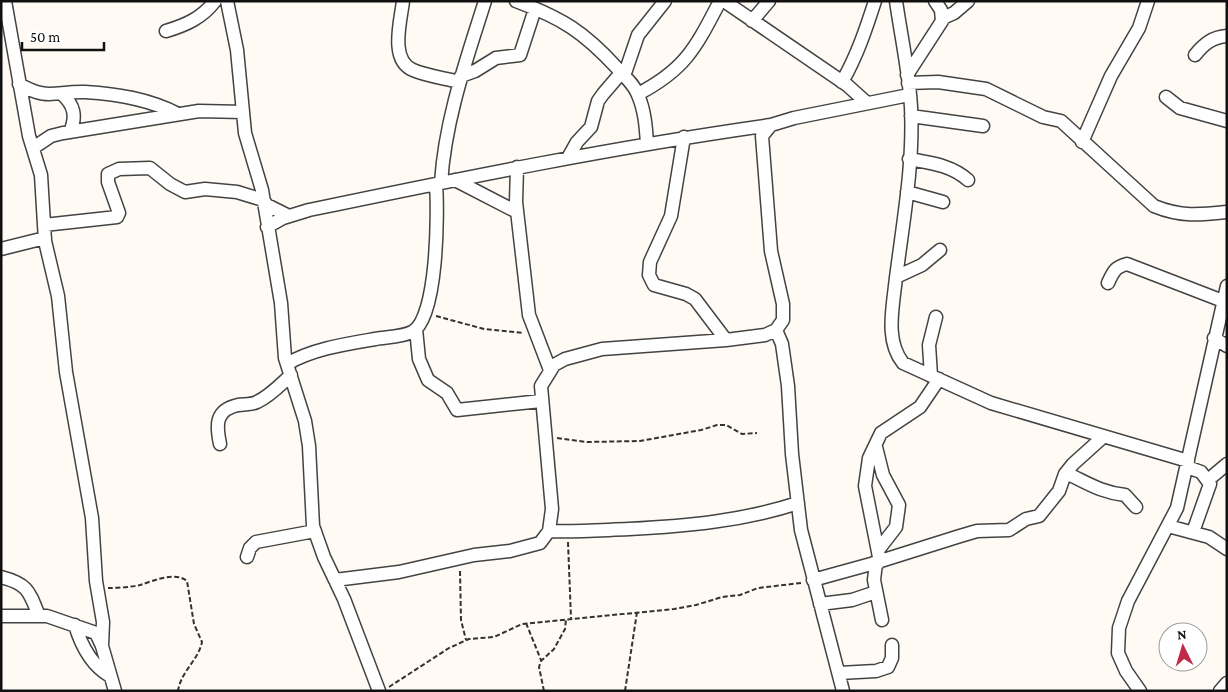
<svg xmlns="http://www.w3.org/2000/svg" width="1228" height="692" font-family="'Crimson Pro',serif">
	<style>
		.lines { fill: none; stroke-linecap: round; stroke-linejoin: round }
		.minor-casing { stroke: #434343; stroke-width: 15 }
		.path { stroke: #323232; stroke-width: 2; stroke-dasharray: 5 2.5; stroke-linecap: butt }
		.minor { stroke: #fff; stroke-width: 12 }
	</style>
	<rect width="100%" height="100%" fill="#fffbf4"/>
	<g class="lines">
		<g class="minor-casing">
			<path id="minor" d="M5,1L29,136L41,175L45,241L58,296L66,372L92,518L96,581L103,622L102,646
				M227,1L237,50L245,133L262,190L281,303L285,358L305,421L309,446L313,526L324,557L344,599L379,691
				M403,1C401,20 389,60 413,70C427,76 444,78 459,82
				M516,1C562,18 584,32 617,68C625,77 634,84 638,95C645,111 646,128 647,144
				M724,1L847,85L867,103
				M896,1C901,36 909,72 911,107C914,167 902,227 895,286C892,312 886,342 903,363L991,403L1188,461
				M943,18L954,13L968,1
				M752,21L769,1
				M166,31C186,25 202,18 215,1
				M1195,55C1204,44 1212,37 1227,36
				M907,75L942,21L941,10L935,1
				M461,76L475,71L496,58L520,55L535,9
				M624,76L638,35L665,1
				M842,82C857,56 866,29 875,1
				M908,83L938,82L986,89L1043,117L1061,121L1154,206C1181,217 1199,215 1227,212
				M19,84C48,101 55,91 85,92C118,94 149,99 178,114
				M62,94C74,105 77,116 70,132
				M638,94C686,69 696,47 720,1
				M1166,97L1180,108L1227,121
				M911,116L983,126
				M684,137L671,216L650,262L649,275L654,285L686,294L695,299L726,340
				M1082,142L1111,76L1139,28L1148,1
				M33,148L51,136L63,133L199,111L243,112
				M568,158L577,142L591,127L598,101L603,94L621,73
				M909,159C931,163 951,165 968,180
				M517,167L516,202L529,315L550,370
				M455,180L517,212
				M441,183C445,120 466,61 485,1
				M907,192L943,202
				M44,225L117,217L119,213L108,182V174L119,169L150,168L170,184L185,192L205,189L237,192L263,200L267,205L289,216
				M267,227L283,218L309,210C462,178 615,147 771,125
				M1,249L45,238
				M896,277L922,265L940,250
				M1108,283C1113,272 1115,267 1127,264L1223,301
				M416,329L419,359L428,380L447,393L457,410L541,401
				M776,330L782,344L788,386L792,454L801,530L843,691
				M1214,338L1227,346
				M287,364C312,349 346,344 375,339C386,337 402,337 412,332C438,319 438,211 436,184
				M931,376L929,345L936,317
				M220,444C216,425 215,410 238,405C244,404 251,405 257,402C270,396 280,385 291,375
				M876,447L883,475L899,505L896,527L879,549
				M1187,467L1201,472L1210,484L1193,532
				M1066,473C1088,483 1100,492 1125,495L1136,507
				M1208,480L1227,464
				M1168,526L1209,537L1227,549
				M549,531C576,532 602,530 629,529C687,526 743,521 798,503
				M247,557L250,548L256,542L315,531
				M880,562L865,486L869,458L881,433L920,407L939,379
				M876,563L874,580L882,620
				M1,577C28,584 29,591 39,616
				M335,580L399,572L474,555L510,551L540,543L549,531L552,509L541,386L554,365L565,359L602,349L726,340L765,335L776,330L783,320V304L771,251L762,136L771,125L794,118L909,95
				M813,580L871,564L960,536L977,531L1009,530L1026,519L1039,516L1059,491L1065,474L1073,464L1103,437
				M820,604L852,600L876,592
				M1,616H47L96,633L102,646L115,691
				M75,625C81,645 91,665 110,676
				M839,673L876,671L888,667L892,658V645
				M1140,691L1126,671L1118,653L1119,628L1128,601L1177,508L1227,286
				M1220,691L1227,683"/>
		</g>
		<path class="path" d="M436,316L484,329L524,333
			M557,438L587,442L640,441L701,430L717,425H726L742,434L757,433
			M568,542L571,618
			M460,571L461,620L466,640
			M108,588C118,588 131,587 140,585C153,581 175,571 187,581L194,624L202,642C198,661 181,671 178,691
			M526,623L541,660
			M389,687L449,648L469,639L494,637L522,624L674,609L696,605L722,597L740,595L758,588L801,583
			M544,691L539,667L541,661L554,649L565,629L566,619
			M625,691L637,612"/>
		<use href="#minor" class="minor"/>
	</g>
	<rect width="1228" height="692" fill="none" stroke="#101010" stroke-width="5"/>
	<g transform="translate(1183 647) rotate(355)"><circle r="24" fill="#ffffff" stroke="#9f9f9f"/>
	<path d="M0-4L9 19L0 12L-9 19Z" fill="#c02948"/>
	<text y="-8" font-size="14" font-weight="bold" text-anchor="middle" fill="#101010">N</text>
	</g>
	<path d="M22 42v8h82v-8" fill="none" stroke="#101010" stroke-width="2.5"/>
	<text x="30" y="42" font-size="15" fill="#101010" stroke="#ffffff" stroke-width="4" paint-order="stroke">50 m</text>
</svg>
